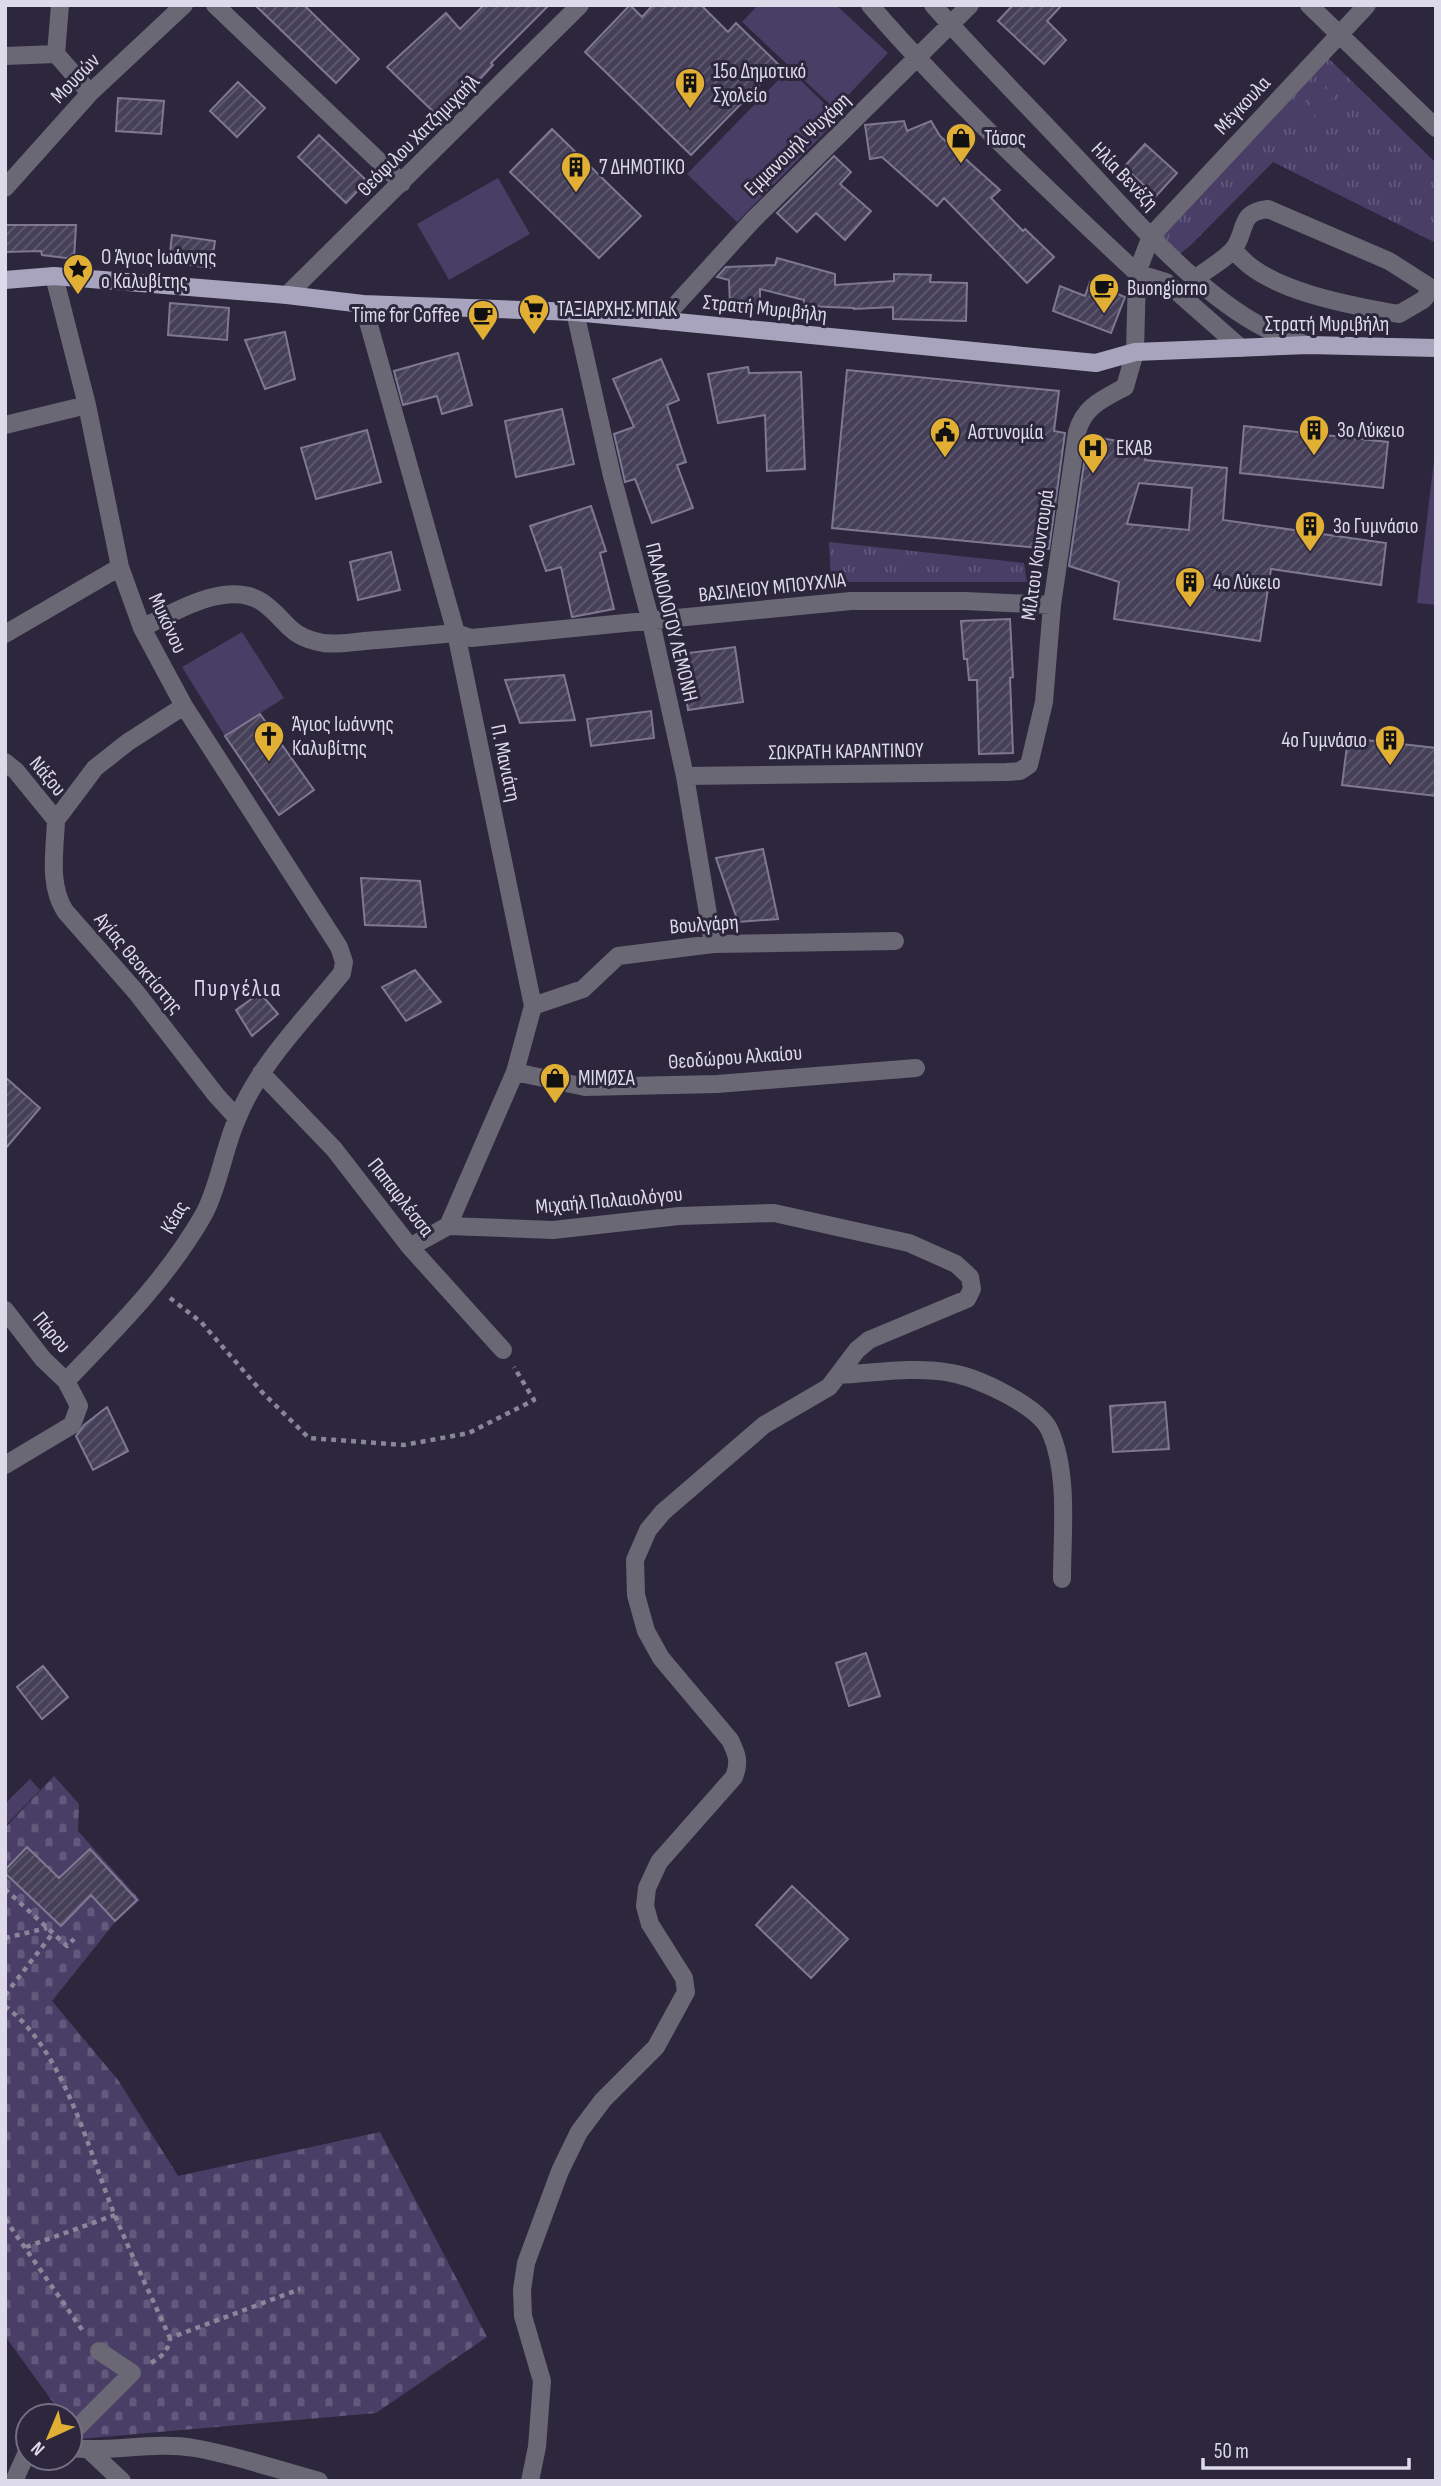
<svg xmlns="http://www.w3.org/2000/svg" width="1441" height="2486" font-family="'Sofia Sans Condensed',sans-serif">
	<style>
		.grass { fill: url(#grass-tufts) }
		.forest { fill: url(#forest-crowns) }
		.cemetery { fill: url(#cemetery-stones) }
		.park { fill: #493e66 }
		.building { fill: url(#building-hatch); stroke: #7e7893; stroke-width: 2; fill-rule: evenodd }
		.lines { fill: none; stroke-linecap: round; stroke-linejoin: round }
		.path { stroke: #8a8699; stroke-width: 4.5; stroke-dasharray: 5 5; stroke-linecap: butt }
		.minor { stroke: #6a6874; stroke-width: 18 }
		.major { stroke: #a9a4bd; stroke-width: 18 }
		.labels { text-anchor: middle; stroke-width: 6; stroke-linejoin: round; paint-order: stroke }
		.poi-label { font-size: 21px; fill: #dddae9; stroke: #2c273d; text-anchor: start }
		.street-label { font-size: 21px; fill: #dddae9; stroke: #2c273d }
		.neighbourhood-label { font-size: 23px; letter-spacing: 2px; fill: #ddd6f4; stroke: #2c273d }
	</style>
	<defs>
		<pattern id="grass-tufts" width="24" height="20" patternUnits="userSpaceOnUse" patternTransform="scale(1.75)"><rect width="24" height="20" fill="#493e66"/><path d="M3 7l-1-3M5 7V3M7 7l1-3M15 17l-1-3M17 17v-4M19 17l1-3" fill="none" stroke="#63597c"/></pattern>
		<pattern id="forest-crowns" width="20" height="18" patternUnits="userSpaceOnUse" patternTransform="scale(1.75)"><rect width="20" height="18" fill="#493e66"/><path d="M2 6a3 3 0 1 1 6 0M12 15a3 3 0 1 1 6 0" fill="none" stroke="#63597c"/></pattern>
		<pattern id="cemetery-stones" width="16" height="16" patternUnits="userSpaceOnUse" patternTransform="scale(1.75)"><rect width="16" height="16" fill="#493e66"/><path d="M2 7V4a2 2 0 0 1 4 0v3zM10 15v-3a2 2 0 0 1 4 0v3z" fill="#63597c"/></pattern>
		<pattern id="building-hatch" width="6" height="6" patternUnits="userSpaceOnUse" patternTransform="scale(1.75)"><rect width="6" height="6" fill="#454058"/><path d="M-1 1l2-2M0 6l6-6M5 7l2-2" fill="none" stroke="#5f5b70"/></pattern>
	</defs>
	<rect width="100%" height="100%" fill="#2c273d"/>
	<path class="grass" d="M1323,53L1436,163V243L1273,162L1192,244L1175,258L1151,236Z
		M829,542L1024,563L1027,582H831Z
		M30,1779L40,1790L5,1826L7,1802Z"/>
	<path class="forest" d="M1333,84L1337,90C1327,108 1315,119 1295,125L1292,122C1296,106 1317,87 1333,84Z"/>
	<path class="cemetery" d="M54,1776L79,1804L78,1831L140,1900L116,1921L52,2001L118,2080L178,2176L380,2132L487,2337L376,2413L80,2439L70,2425V2416H63L5,2336V1828Z"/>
	<path class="park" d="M758,5H836L888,53L835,109L742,22Z
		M789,69L839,118L737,222L687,174Z
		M498,178L530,234L449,280L417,224Z
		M1436,443V605L1417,603Z
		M242,632L284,698L225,736L182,667Z"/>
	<path class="building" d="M255,5H304L359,59L336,83Z
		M484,5H549L491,63L493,65L442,120L387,67L446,13L460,29Z
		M630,5L642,17L653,5H701L728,32L736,23L779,65L691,155L585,52Z
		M1013,5H1062L1047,21L1066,40L1044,64L998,21Z
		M238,82L265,108L237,137L210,111Z
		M118,98L164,101L161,134L116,131Z
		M904,121L907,131L931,121L940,136L1000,190L991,198L1023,231L1025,229L1054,257L1027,283L944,198L937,206L882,157L870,159L865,125Z
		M552,129L641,216L599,258L510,172Z
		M319,135L367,181L346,203L298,157Z
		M1145,144L1177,173L1156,196L1124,167Z
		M834,156L851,172L840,184L871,211L845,240L816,213L797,232L777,213Z
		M5,225H76L74,259L42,255L41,251L5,252Z
		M172,235L215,241L211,268L169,262Z
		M777,258L835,274V285L894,281V274L931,275L930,282L967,283L966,321L893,319V307L854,309V308L804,306V300L760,289V304L730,305L729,280L717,277L726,267L775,265Z
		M1090,282L1125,297L1111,333L1053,311L1060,286L1085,296Z
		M170,303L229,308L227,340L168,335Z
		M285,332L295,379L265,389L245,340Z
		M458,353L472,405L442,414L437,396L403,405L394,371Z
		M661,359L679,400L667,405L686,462L677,465L693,508L652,523L635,479L625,482L623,473L614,434L634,427L613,379Z
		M748,367L749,373L801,372L805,469L767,471L765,415L718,423L708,374Z
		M847,370L1059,391L1054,431L1065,433L1049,549L832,528Z
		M562,409L574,464L516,477L505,421Z
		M1244,426L1388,442L1383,488L1240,473Z
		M367,430L381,482L316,499L301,448Z
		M1088,436L1149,446L1145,460L1227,468L1223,520L1386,543L1381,585L1271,569L1260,641L1114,619L1119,582L1069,566ZM1139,483L1192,488L1189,530L1127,524Z
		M591,506L606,551L600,553L614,609L572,617L561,567L546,571L530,526Z
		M391,552L400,590L358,600L350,562Z
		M1010,619L1013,677L1010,678L1013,753L979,754L977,680H969L967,659H964L961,621Z
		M735,647L743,702L688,710L683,676L692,675L688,653Z
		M564,675L575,720L520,723L505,680Z
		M651,711L654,738L591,746L587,719Z
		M260,714L314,790L279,815L225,736Z
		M1348,738L1436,748V796L1342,785Z
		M763,849L778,919L738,922L716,858Z
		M361,878L420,881L426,927L365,925Z
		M415,970L441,1002L406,1021L382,987Z
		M260,993L278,1014L252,1036L236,1010Z
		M5,1077L40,1108L5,1149Z
		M1165,1402L1169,1449L1113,1452L1110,1406Z
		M107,1407L128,1451L93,1470L76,1436L84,1425Z
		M866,1653L880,1696L849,1706L836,1663Z
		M43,1666L68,1697L42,1719L17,1687Z
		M27,1847L59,1878L90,1849L137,1900L115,1921L91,1895L61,1926L5,1873V1870Z
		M792,1886L848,1939L811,1978L756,1925Z"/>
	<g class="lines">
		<path class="path" d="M170,1298L201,1322L262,1392L309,1438L404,1445L469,1433L534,1400L514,1367
			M5,1805L6,1804
			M5,1889L67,1946L74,1939
			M5,1938L47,1928
			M5,1995L53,1933
			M5,2006C63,2050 87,2145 113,2211C131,2254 151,2296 170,2338
			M5,2219L85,2334
			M26,2247L115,2215
			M151,2363C163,2356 168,2351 170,2338L300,2289"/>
		<path class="minor" d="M60,5L56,54L90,93
			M215,5L402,183
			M933,5C979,57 1028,106 1075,156C1135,219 1217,320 1302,343
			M1309,5L1436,128
			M5,56L56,54
			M5,188L90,93L184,5
			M1234,249C1260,290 1353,306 1399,314L1423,300L1433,288
			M1196,278C1206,270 1229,257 1235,247C1247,228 1239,212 1268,209L1389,261L1436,291
			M287,295L580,5
			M363,304L456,633L533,1006L515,1072L448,1226
			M575,312L612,476L651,622L685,776L713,944
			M661,321L752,221L970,5
			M1241,348L1166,282L1137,273L1151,236L1367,5
			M5,425L87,405
			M142,628C174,612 228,579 262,602C288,620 286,636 323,643C336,645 352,642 365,641C396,638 426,636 456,633L471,638L851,601H965L1052,605
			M5,634L120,567
			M5,762L16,771L56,820
			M685,776L1007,772L1020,771L1029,765L1044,702L1052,605L1077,432C1084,406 1103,399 1125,387L1135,352L1137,273C1045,187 953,101 870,5
			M56,820C55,851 48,884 65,911L136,992L216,1095L237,1118
			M56,820L95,768L128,742L184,706
			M533,1006L583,989L618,956L713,944L895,941
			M515,1072L585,1087L717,1084L916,1068
			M261,1073L334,1149L410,1247L503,1350
			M410,1247L448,1226L553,1230L679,1216L774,1213L909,1243L956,1264L970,1277L972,1289L967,1299L869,1340L857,1350L829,1387L764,1425L663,1512L648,1530L635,1560L636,1595L646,1631L661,1658L730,1740C737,1754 740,1762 734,1777L659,1862L647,1888L645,1906L650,1924L684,1978L686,1992L656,2047L603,2100L579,2132L560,2171L526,2263L522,2290L523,2316L542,2381L537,2447L530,2481
			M5,1310L43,1359L66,1381
			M839,1375C875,1373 916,1366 951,1373C977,1377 1039,1406 1050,1431C1069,1474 1062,1533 1062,1579
			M5,1465L72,1425L79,1406L66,1381C117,1328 167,1279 204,1214C219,1186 224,1148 237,1119C259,1064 305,1019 342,973L344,962L339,947L184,706L142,628L120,567L87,405L54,276
			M74,2431L132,2373L99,2351
			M70,2448C111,2453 153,2441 194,2448C236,2455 278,2470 319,2481
			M89,2450L122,2481
			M14,2481L28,2450"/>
		<path class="major" d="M5,280L54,276L287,295L363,304L575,312L1096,363L1135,352L1308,345L1436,348"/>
	</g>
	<defs>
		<g id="building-pin" transform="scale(1.575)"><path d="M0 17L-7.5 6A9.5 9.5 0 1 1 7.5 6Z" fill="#e1af34" stroke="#2c273d"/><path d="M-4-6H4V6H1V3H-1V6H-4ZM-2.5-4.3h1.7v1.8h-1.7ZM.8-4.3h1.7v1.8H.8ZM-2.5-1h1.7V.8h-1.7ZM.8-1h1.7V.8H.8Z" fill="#111"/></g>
		<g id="shop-pin" transform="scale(1.575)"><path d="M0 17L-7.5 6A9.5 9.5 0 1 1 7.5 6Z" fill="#e1af34" stroke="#2c273d"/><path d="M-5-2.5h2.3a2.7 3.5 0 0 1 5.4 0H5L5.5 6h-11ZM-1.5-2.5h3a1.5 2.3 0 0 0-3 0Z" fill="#111"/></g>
		<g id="sight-pin" transform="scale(1.575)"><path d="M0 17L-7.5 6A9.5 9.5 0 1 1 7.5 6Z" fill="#e1af34" stroke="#2c273d"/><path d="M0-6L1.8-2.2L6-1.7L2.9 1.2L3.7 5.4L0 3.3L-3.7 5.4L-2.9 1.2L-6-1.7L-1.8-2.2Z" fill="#111"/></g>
		<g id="cafe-pin" transform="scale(1.575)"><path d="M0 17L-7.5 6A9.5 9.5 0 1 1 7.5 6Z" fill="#e1af34" stroke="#2c273d"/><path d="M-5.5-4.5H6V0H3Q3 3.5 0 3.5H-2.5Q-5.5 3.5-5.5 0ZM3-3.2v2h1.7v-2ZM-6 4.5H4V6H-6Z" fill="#111"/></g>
		<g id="supermarket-pin" transform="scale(1.575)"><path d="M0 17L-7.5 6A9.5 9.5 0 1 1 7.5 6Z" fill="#e1af34" stroke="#2c273d"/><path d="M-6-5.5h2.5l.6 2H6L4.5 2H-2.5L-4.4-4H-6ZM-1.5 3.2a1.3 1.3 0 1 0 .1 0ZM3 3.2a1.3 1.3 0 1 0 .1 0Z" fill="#111"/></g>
		<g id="civic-pin" transform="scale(1.575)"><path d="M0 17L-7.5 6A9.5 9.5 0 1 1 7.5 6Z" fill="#e1af34" stroke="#2c273d"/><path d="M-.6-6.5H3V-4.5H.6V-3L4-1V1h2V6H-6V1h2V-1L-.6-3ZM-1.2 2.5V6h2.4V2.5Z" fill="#111"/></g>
		<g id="hospital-pin" transform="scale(1.575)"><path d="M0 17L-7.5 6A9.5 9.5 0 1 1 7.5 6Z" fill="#e1af34" stroke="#2c273d"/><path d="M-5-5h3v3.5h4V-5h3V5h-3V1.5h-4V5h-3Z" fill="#111"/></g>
		<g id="church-pin" transform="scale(1.575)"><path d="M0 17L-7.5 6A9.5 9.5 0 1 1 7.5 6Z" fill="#e1af34" stroke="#2c273d"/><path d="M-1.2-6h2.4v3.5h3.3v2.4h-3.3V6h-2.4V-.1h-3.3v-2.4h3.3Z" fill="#111"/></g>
	</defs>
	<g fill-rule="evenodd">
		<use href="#building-pin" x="690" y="83"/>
		<use href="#shop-pin" x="961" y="138"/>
		<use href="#building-pin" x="576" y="167"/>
		<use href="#sight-pin" x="78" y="269"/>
		<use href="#cafe-pin" x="1104" y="288"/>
		<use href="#supermarket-pin" x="534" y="309"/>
		<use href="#cafe-pin" x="483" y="315"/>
		<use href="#building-pin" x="1314" y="430"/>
		<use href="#civic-pin" x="945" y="432"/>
		<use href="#hospital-pin" x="1093" y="448"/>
		<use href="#building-pin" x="1310" y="526"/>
		<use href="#building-pin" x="1190" y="582"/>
		<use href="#church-pin" x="269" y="736"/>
		<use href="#building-pin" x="1390" y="740"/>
		<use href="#shop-pin" x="555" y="1078"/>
	</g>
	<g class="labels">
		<g class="poi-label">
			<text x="713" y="78">15o Δημοτικό<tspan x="713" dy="24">Σχολείο</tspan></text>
			<text x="984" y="145">Τάσος</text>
			<text x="599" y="174">7 ΔΗΜΟΤΙΚΟ</text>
			<text x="101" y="264">Ο Άγιος Ιωάννης<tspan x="101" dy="24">ο Καλυβίτης</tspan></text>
			<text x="1127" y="295">Buongiorno</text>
			<text x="557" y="316">ΤΑΞΙΑΡΧΗΣ ΜΠΑΚ</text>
			<text x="460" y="322" text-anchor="end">Time for Coffee</text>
			<text x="1337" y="437">3ο Λύκειο</text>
			<text x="968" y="439">Αστυνομία</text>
			<text x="1116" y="455">ΕΚΑΒ</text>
			<text x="1333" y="533">3ο Γυμνάσιο</text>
			<text x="1213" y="589">4ο Λύκειο</text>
			<text x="292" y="731">Άγιος Ιωάννης<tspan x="292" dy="24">Καλυβίτης</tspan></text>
			<text x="1367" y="747" text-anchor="end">4ο Γυμνάσιο</text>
			<text x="578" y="1085">MIMØΣΑ</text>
		</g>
		<g class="street-label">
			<text transform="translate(75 78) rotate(-46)" y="7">Μουσών</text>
			<text transform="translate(1242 105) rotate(-47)" y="7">Μέγκουλα</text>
			<text transform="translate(418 135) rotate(-45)" y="7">Θεόφιλου Χατζημιχαήλ</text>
			<text transform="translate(797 144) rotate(-44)" y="7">Εμμανουήλ Ψυχάρη</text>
			<text transform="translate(1125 176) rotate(46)" y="7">Ηλία Βενέζη</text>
			<text transform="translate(765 308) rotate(6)" y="7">Στρατή Μυριβήλη</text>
			<text x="1327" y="331">Στρατή Μυριβήλη</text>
			<text transform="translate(1037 555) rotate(-82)" y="7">Μίλτου Κουντουρά</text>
			<text transform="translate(772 587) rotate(-6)" y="7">ΒΑΣΙΛΕΙΟΥ ΜΠΟΥΧΛΙΑ</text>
			<text transform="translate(672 622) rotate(76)" y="7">ΠΑΛΑΙΟΛΟΓΟΥ ΛΕΜΟΝΗ</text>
			<text transform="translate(168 623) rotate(65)" y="7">Μυκόνου</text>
			<text transform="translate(846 751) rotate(-1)" y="7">ΣΩΚΡΑΤΗ ΚΑΡΑΝΤΙΝΟΥ</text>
			<text transform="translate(506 763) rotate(78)" y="7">Π. Μανιάτη</text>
			<text transform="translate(48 776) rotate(50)" y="7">Νάξου</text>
			<text transform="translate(704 924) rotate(-4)" y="7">Βουλγάρη</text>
			<text transform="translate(139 963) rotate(50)" y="7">Αγίας Θεοκτίστης</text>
			<text transform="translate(735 1057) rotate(-4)" y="7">Θεοδώρου Αλκαίου</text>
			<text transform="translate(401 1197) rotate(52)" y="7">Παπαφλέσσα</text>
			<text transform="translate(609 1200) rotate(-5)" y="7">Μιχαήλ Παλαιολόγου</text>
			<text transform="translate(174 1217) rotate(-60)" y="7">Κέας</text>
			<text transform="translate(52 1332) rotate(50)" y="7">Πάρου</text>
		</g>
		<g class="neighbourhood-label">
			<text x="238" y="996">Πυργέλια</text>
		</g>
	</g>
	<rect width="1441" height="2486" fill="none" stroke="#dddae9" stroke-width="14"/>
	<g transform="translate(49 2437) rotate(224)"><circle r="33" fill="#2c273d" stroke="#736f82" stroke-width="2"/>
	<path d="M0-5L12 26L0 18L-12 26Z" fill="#e1af34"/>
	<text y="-10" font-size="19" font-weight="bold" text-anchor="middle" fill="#dddae9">N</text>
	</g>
	<path d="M1203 2458v10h206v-10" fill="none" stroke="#dddae9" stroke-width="3.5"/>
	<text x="1214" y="2458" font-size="21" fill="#dddae9" stroke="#2c273d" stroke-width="5" paint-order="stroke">50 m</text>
</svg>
